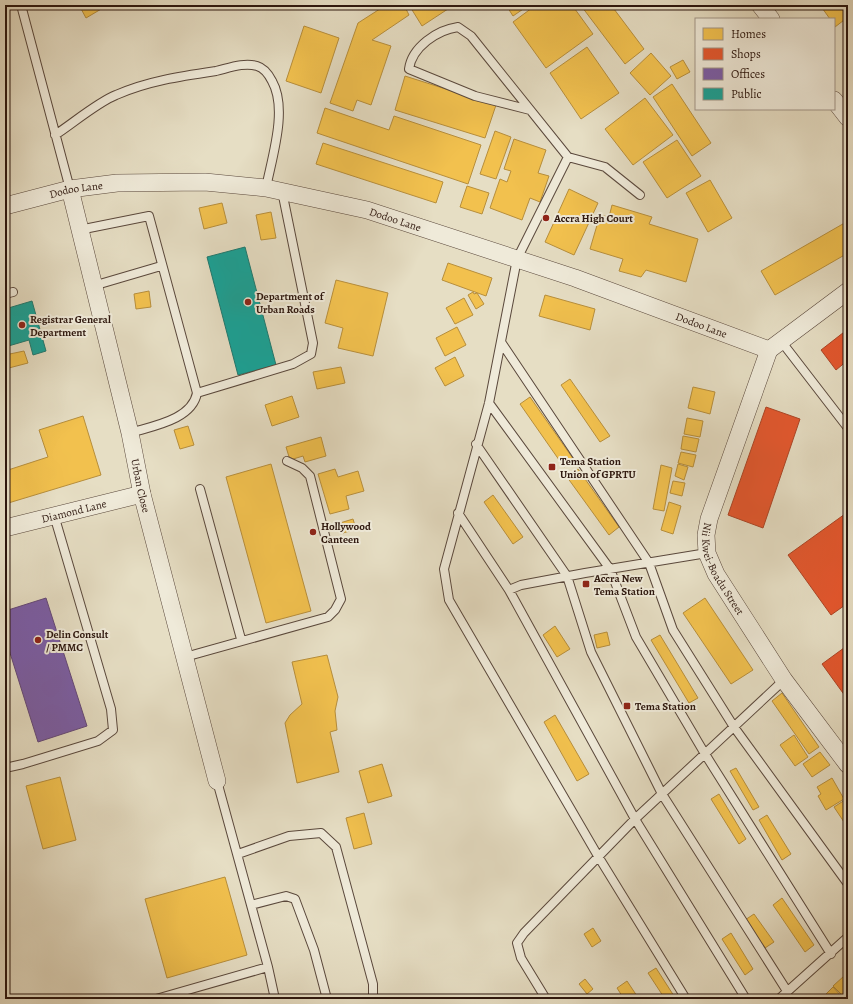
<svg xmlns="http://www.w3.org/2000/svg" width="853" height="1004" font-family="Alegreya,serif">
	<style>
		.homes { fill: #f2c14e; stroke: #b78e3b }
		.shops { fill: #e4572e; stroke: #ad4424 }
		.offices { fill: #7b5ea7; stroke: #634879 }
		.public { fill: #17a398; stroke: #1d796f }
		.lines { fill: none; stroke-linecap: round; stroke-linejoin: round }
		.lane-casing { stroke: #5a483c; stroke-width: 10 }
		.street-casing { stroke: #5a483c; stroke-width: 18 }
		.lane { stroke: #efead9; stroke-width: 8 }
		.street { stroke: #efead9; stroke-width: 17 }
		.poi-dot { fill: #8f2418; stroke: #efead9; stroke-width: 1.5 }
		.labels { text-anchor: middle; stroke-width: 4; stroke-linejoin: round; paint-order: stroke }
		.street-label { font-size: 11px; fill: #2c160e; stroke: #efead9 }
		.poi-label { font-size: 11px; font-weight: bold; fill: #2c160e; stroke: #efead9; text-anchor: start }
	</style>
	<rect width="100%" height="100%" fill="#e6dec4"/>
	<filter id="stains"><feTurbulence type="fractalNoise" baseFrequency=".005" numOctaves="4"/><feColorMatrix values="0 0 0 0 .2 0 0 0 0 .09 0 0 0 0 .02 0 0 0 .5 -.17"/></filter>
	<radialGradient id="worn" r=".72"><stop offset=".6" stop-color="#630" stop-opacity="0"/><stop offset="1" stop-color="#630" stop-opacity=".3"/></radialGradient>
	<path class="homes" d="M79,5H108L86,18Z
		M386,5H404L409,15L372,40L391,46L371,105L357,100L353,111L330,103L358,23Z
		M409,5H454L422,26Z
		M506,5H529L513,16Z
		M536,5H572L593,34L546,68L513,22Z
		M584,5H611L644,49L625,64L582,7Z
		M820,5H847L848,17L835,27L834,19H830Z
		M304,26L339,38L321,93L286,81Z
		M587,47L619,93L581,119L550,73Z
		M651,53L671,76L650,95L630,73Z
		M683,60L690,72L677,79L670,67Z
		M405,76L496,105L485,138L395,110Z
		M672,84L711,143L692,156L653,97Z
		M645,98L673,135L633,165L605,129Z
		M325,108L389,130L394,116L481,145L468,184L317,133Z
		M495,131L511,137L496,179L480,174Z
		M514,139L546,150L538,173L549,176L540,202L530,198L522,220L490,208L500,179L507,182L511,171L504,169Z
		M677,140L701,176L667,198L643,162Z
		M323,143L443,182L436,203L316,164Z
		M710,180L732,218L708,232L686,193Z
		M467,186L489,193L482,214L460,207Z
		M569,189L598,203L574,255L545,242Z
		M222,203L227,223L204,229L199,208Z
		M612,205L652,217L649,224L698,239L686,282L646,270L641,277L619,271L623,259L590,249L600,215L609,217Z
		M271,212L276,238L261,240L256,215Z
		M848,221V253L775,295L761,271Z
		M448,263L492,278L486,296L442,280Z
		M336,280L388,293L373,356L338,348L343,328L325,323Z
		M149,291L151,307L136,309L134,294Z
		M473,292L474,294L477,293L484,304L476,309L468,295Z
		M545,295L595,309L590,330L539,316Z
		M464,298L473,315L455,324L446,308Z
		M457,327L466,345L445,356L436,338Z
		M24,351L28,363L5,369V355Z
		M455,357L464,376L445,386L435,368Z
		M341,367L345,383L317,389L313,372Z
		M570,379L610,436L600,442L561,385Z
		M693,387L715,392L710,414L688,408Z
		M292,396L299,417L272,426L265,405Z
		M530,397L574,460L564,467L520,404Z
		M83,416L101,475L5,504V471L48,457L39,430Z
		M687,418L703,421L700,437L684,434Z
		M188,426L194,445L180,449L174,430Z
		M683,436L699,439L696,452L681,449Z
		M321,437L326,456L305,462L303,456L290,460L286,447Z
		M681,452L696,455L693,467L678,463Z
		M271,464L311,611L266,623L226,477Z
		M678,464L688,467L684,480L675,476Z
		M661,465L672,468L664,511L653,509Z
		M335,469L338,477L358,471L364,491L346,496L349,509L330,514L318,474Z
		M578,469L619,527L609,535L567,477Z
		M673,481L685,483L682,496L670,493Z
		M493,495L523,537L513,544L484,502Z
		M669,502L681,506L673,534L661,530Z
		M353,519L356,529L343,533L340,523Z
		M705,598L753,670L731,684L683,613Z
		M555,626L570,649L557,657L543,635Z
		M607,632L610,645L597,648L594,635Z
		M660,635L698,698L689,703L651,640Z
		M327,655L338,697L335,711L337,730L330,732L339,772L297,783L285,723L290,715L302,704L292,662Z
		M782,693L819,747L809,754L772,701Z
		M555,715L589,774L577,781L544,722Z
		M794,735L808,757L795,766L780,745Z
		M820,752L830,765L812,777L803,764Z
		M382,764L392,796L368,803L359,771Z
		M736,768L759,807L753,810L730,771Z
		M60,777L76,840L43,849L26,786Z
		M832,778L844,799L826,810L818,796L821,794L817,787Z
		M719,794L746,839L739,844L711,799Z
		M848,798V828L834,807Z
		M364,813L372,844L354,849L346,818Z
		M767,815L791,854L782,860L759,820Z
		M225,877L247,955L167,978L145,899Z
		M782,898L814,945L805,952L773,905Z
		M754,914L774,942L765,948L745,920Z
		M593,928L601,941L592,947L584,934Z
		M731,933L753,969L745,975L722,939Z
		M848,966V974L844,970Z
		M656,968L674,996L669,999H665L648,973Z
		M844,976L848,980V993L844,997L833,986Z
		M585,979L593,989L587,994L579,984Z
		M627,981L639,999H624L617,988Z
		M833,987L843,998L842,999H826L824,996Z"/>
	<path class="shops" d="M848,329V360L836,370L821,350Z
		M766,407L800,419L763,528L728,515Z
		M845,514L848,518V603L831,615L788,555Z
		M848,645V700L822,664Z"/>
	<path class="offices" d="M46,598L87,726L38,742L5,637V611Z"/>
	<path class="public" d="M245,247L276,365L238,375L207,257Z
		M32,301L46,351L33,355L29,340L5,347V309Z"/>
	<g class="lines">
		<g class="lane-casing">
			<path id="lane" d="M21,5L70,189
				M530,110L475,96L409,69C412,47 437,30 458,27L471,36L568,157L605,167L640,195
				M55,135C72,124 98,102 116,95C147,81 182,76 216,71C229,68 244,62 257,66C264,68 269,75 272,81C288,109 272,157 266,188
				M568,157L517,259L489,403L444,569L449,600L598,856L686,999
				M79,230L149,216L197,393C192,420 152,426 130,433
				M93,286L161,266
				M5,294L13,292
				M781,341L848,428
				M501,342L649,563L673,630L734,727L848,884
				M197,393L293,364L311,354L313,343L282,191
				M489,403L610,569L636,637L705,754L831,954
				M476,444L567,576L591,652L662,794L787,991
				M200,489L241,639
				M458,513L509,590L521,585L585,573L707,553
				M509,590L635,819L746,999
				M185,657L328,617L335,610L341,599L310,476L302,468L287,461
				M5,768L23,764L98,741L113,730L111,709L54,515
				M217,781L268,967L275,999
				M238,854L289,836L321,833L336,847L373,984V999
				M251,905L286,896L295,899L314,950L327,999
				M156,999L268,967
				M546,999L521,958L517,943L524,933L635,819L784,680
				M779,999L848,937"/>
		</g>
		<g class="street-casing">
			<g id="street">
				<path d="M760,5L771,19"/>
				<path d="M834,100L848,118"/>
				<path id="s1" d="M70,189L130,433L142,494L217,781"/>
				<path id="s2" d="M5,206L70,189L117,183L205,182L266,188L367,210L575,278L769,350"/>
				<path id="s3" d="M848,291L769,350L709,519L706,535L707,553L716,574L784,680L848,765"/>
				<path id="s4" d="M5,528L142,494"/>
			</g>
		</g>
		<use href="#lane" class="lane"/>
		<use href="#street" class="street"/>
	</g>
	<g class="poi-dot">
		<circle cx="546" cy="218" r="4"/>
		<circle cx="248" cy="302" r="4"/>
		<circle cx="22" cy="325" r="4"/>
		<rect x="548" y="463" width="8" height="8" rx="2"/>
		<circle cx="313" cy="532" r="4"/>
		<rect x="582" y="580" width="8" height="8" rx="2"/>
		<circle cx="38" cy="640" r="4"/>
		<rect x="623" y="702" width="8" height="8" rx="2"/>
	</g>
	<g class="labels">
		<g class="street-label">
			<text dy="4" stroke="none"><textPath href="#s2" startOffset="73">Dodoo Lane</textPath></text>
			<text dy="4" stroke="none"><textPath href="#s2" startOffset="397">Dodoo Lane</textPath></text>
			<text dy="4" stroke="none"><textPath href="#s2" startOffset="721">Dodoo Lane</textPath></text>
			<text dy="4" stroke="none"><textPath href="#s1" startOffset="305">Urban Close</textPath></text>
			<text dy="4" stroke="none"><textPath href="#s4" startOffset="71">Diamond Lane</textPath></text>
			<text dy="4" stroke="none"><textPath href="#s3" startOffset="332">Nii Kwei-Boadu Street</textPath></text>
		</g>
		<g class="poi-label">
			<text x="554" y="222">Accra High Court</text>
			<text x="256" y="300">Department of<tspan x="256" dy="13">Urban Roads</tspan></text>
			<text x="30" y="323">Registrar General<tspan x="30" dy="13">Department</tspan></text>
			<text x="560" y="465">Tema Station<tspan x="560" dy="13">Union of GPRTU</tspan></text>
			<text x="321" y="530">Hollywood<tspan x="321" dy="13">Canteen</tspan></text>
			<text x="594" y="582">Accra New<tspan x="594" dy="13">Tema Station</tspan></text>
			<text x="46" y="638">Delin Consult<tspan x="46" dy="13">/ PMMC</tspan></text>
			<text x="635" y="710">Tema Station</text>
		</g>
	</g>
	<rect width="853" height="1004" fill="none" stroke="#e6dec4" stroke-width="20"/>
	<rect x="6" y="6" width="841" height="992" fill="none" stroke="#2c160e" stroke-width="2"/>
	<rect x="10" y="10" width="833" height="984" fill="none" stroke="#2c160e"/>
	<rect x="695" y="18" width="140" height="92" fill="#efead9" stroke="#a19588"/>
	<rect x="703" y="28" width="20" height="12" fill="#f2c14e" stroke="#a19588"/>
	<text x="731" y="38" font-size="12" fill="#2c160e">Homes</text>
	<rect x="703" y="48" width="20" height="12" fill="#e4572e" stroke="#a19588"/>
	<text x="731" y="58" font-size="12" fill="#2c160e">Shops</text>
	<rect x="703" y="68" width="20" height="12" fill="#7b5ea7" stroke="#a19588"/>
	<text x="731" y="78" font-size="12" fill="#2c160e">Offices</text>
	<rect x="703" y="88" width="20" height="12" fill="#17a398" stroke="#a19588"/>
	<text x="731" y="98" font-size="12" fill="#2c160e">Public</text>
	<rect width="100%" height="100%" filter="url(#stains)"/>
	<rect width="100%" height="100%" fill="url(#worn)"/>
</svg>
